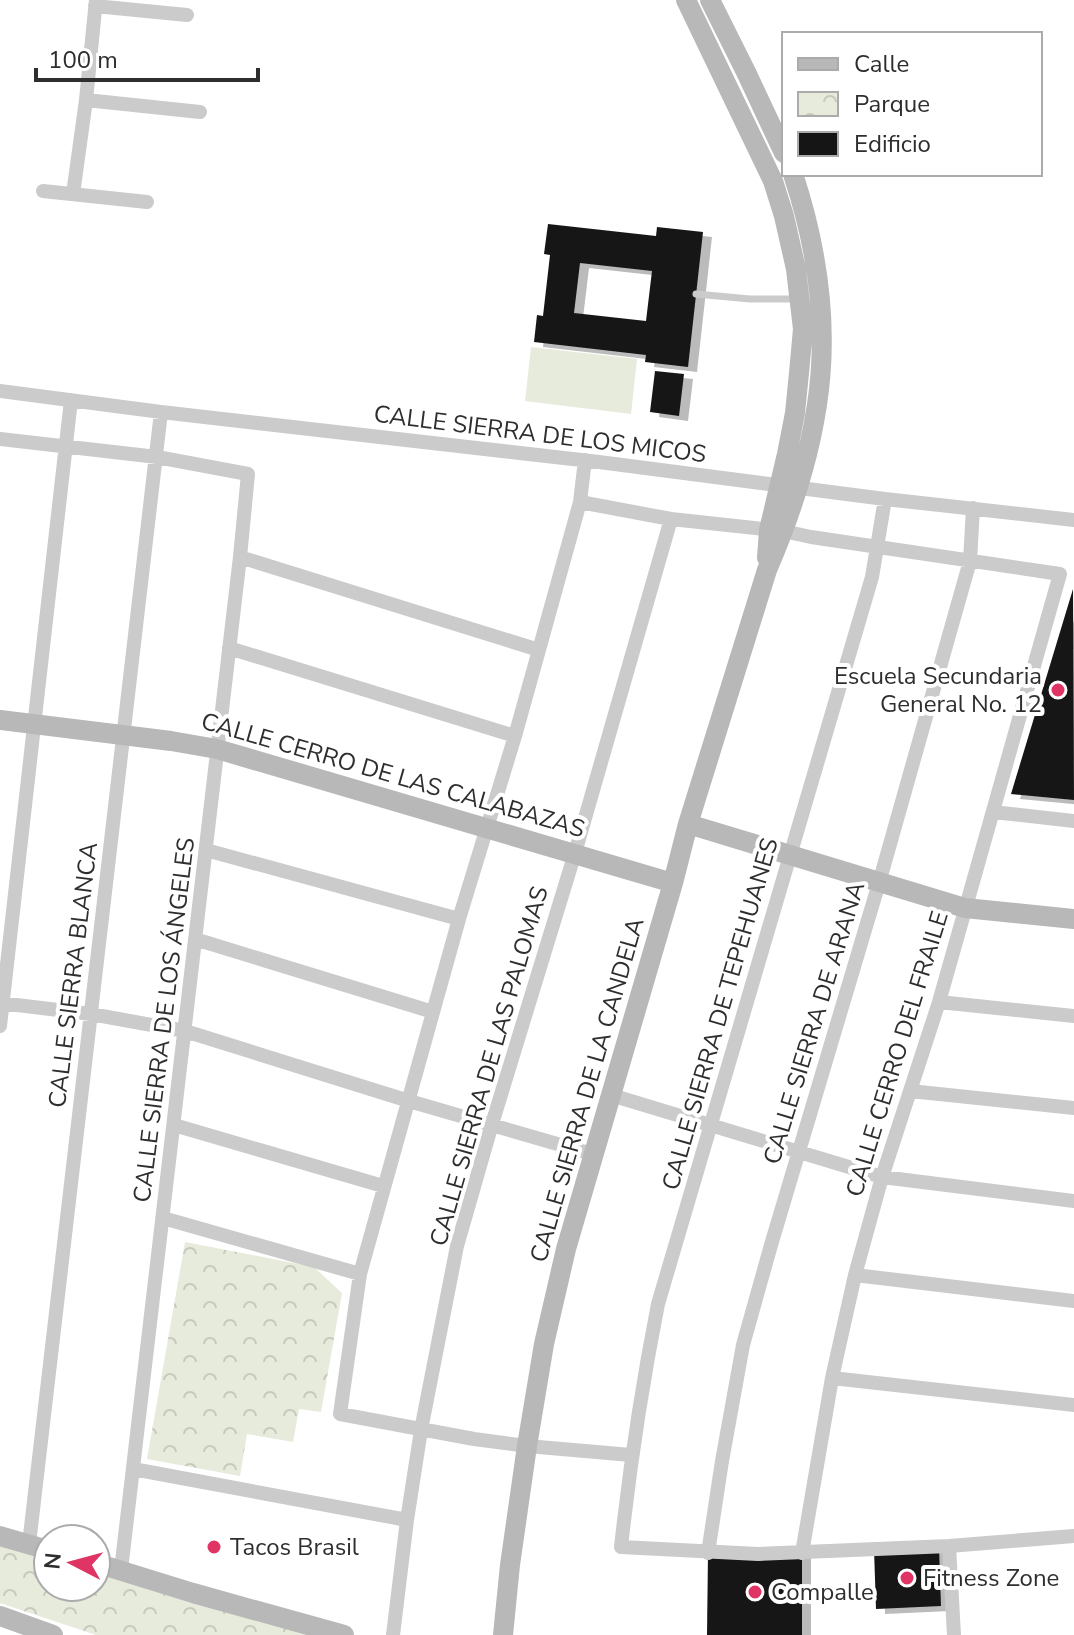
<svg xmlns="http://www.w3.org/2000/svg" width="1074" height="1635" font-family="'Nunito Sans',sans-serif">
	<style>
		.park { fill: url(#park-crowns) }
		.pitch { fill: #e7ebdc }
		.building { fill: #151515; fill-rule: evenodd; filter: url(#shadow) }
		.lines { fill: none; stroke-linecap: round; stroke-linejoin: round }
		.lane { stroke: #cbcbcb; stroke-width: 7 }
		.street { stroke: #cbcbcb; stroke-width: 14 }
		.secondary { stroke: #b8b8b8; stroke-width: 20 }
		.poi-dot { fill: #e03564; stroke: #fff; stroke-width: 3 }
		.labels { text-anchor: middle; stroke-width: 8; stroke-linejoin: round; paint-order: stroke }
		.street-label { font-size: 24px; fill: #2e2e2e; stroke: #fff }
		.poi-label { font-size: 24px; fill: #2e2e2e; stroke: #fff; text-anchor: start }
	</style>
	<defs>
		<pattern id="park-crowns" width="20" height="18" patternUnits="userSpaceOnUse" patternTransform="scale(2)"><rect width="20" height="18" fill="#e7ebdc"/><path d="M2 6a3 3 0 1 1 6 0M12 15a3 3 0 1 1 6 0" fill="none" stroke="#c6cabd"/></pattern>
		<filter id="shadow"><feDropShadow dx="9" dy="5" stdDeviation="0" flood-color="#0004"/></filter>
	</defs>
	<rect width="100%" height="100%" fill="#fff"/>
	<path class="park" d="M185,1242L314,1267L342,1293L321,1412L299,1409L293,1442L247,1434L240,1476L147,1459Z
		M0,1543L48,1557V1587H96V1572L312,1635H96L0,1603Z"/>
	<path class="pitch" d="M531,347L637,359L631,414L525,401Z"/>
	<path class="building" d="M548,224L656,236L657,227L703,232L688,367L645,362L646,355L534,342L537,315L543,316L550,255L544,254ZM580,263L652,271L646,321L574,313Z
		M655,371L684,374L679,416L650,412Z
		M1073,589L1074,800L1011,794Z
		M939,1546L941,1606L876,1609L874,1549Z
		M708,1553H802V1635H707Z"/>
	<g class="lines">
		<path class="lane" d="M696,294L750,299H798"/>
		<path class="street" d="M95,6L187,15
			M86,100L200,112
			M43,191L147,202
			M73,194L86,100L96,0
			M0,391L161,412L599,462L885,499L1074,520
			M0,439L157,457L248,474L240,557L121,1570
			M585,460L580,502L539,650L515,736L459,919L360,1274L340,1414L474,1439L527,1446L631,1455
			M885,499L872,577L658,1304C642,1385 630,1465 621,1547L758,1554L949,1546L1074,1536
			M580,502L671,519L783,531L811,537L1060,574L939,1002L882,1177L855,1275L832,1378L802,1553
			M240,557L539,650
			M229,648L515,736
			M993,812L1074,821
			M206,850L459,919
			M195,939L433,1012
			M939,1002L1074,1016
			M0,1003L91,1014L185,1031L409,1101L592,1154
			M0,1026L71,400
			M910,1091L1074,1108
			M611,1095L882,1177L1074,1201
			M174,1125L383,1186
			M163,1218L360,1274
			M855,1275L1074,1301
			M832,1378L1074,1405
			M133,1469L407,1520
			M29,1544L161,412
			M949,1546L954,1635
			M708,1553L722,1461L743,1345L771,1245L879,883L970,561L973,508
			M393,1635L407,1520L421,1430L457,1246L492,1124L575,853L671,519"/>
		<path class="secondary" d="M686,0L773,181L784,216L796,269L803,329L799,373L795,413L787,454L769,530L767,558
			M710,0L746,72L784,153
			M0,720L171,741L217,749L673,883
			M688,824L965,908L1074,919
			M0,1536L48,1550
			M96,1563L193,1593L344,1635
			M0,1616L53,1635
			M503,1635L510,1565L527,1446L544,1344L566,1249L673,883L688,824L767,570C827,431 841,319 793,174"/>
	</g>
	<g class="poi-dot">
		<circle cx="1058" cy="690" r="8"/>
		<circle cx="214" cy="1547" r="8"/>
		<circle cx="907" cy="1578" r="8"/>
		<circle cx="755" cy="1592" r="8"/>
	</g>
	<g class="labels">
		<g class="street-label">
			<text transform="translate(540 434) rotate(7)" y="8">CALLE SIERRA DE LOS MICOS</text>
			<text transform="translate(393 775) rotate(16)" y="8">CALLE CERRO DE LAS CALABAZAS</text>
			<text transform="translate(73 975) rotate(-83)" y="8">CALLE SIERRA BLANCA</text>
			<text transform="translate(720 1014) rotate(-74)" y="8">CALLE SIERRA DE TEPEHUANES</text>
			<text transform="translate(164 1020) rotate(-83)" y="8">CALLE SIERRA DE LOS ÁNGELES</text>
			<text transform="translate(814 1023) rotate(-73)" y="8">CALLE SIERRA DE ARANA</text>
			<text transform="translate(897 1054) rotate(-73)" y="8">CALLE CERRO DEL FRAILE</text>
			<text transform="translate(489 1066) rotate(-74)" y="8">CALLE SIERRA DE LAS PALOMAS</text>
			<text transform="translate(587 1090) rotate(-74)" y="8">CALLE SIERRA DE LA CANDELA</text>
		</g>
		<g class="poi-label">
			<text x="1042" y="684" text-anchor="end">Escuela Secundaria<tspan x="1042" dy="28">General No. 12</tspan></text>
			<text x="230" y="1555">Tacos Brasil</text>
			<text x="923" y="1586">Fitness Zone</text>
			<text x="771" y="1600">Compalle</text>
		</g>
	</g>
	<rect x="782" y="32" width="260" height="144" fill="#ffffff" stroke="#ababab" stroke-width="2"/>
	<rect x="798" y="58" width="40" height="12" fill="#b8b8b8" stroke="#ababab" stroke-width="2"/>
	<text x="854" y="72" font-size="24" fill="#2e2e2e">Calle</text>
	<rect x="798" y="92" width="40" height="24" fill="url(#park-crowns)" stroke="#ababab" stroke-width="2"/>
	<text x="854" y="112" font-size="24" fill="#2e2e2e">Parque</text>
	<rect x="798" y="132" width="40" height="24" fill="#151515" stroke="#ababab" stroke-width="2"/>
	<text x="854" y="152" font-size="24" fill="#2e2e2e">Edificio</text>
	<g transform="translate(72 1563) rotate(276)"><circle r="38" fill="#ffffff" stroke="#ababab" stroke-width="2"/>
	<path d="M0-6L14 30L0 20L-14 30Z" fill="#e03564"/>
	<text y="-12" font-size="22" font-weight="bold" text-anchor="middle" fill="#2e2e2e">N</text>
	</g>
	<path d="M36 68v12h222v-12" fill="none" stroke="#2e2e2e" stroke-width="4"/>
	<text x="48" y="68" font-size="24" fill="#2e2e2e" stroke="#ffffff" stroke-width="6" paint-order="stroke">100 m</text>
</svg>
